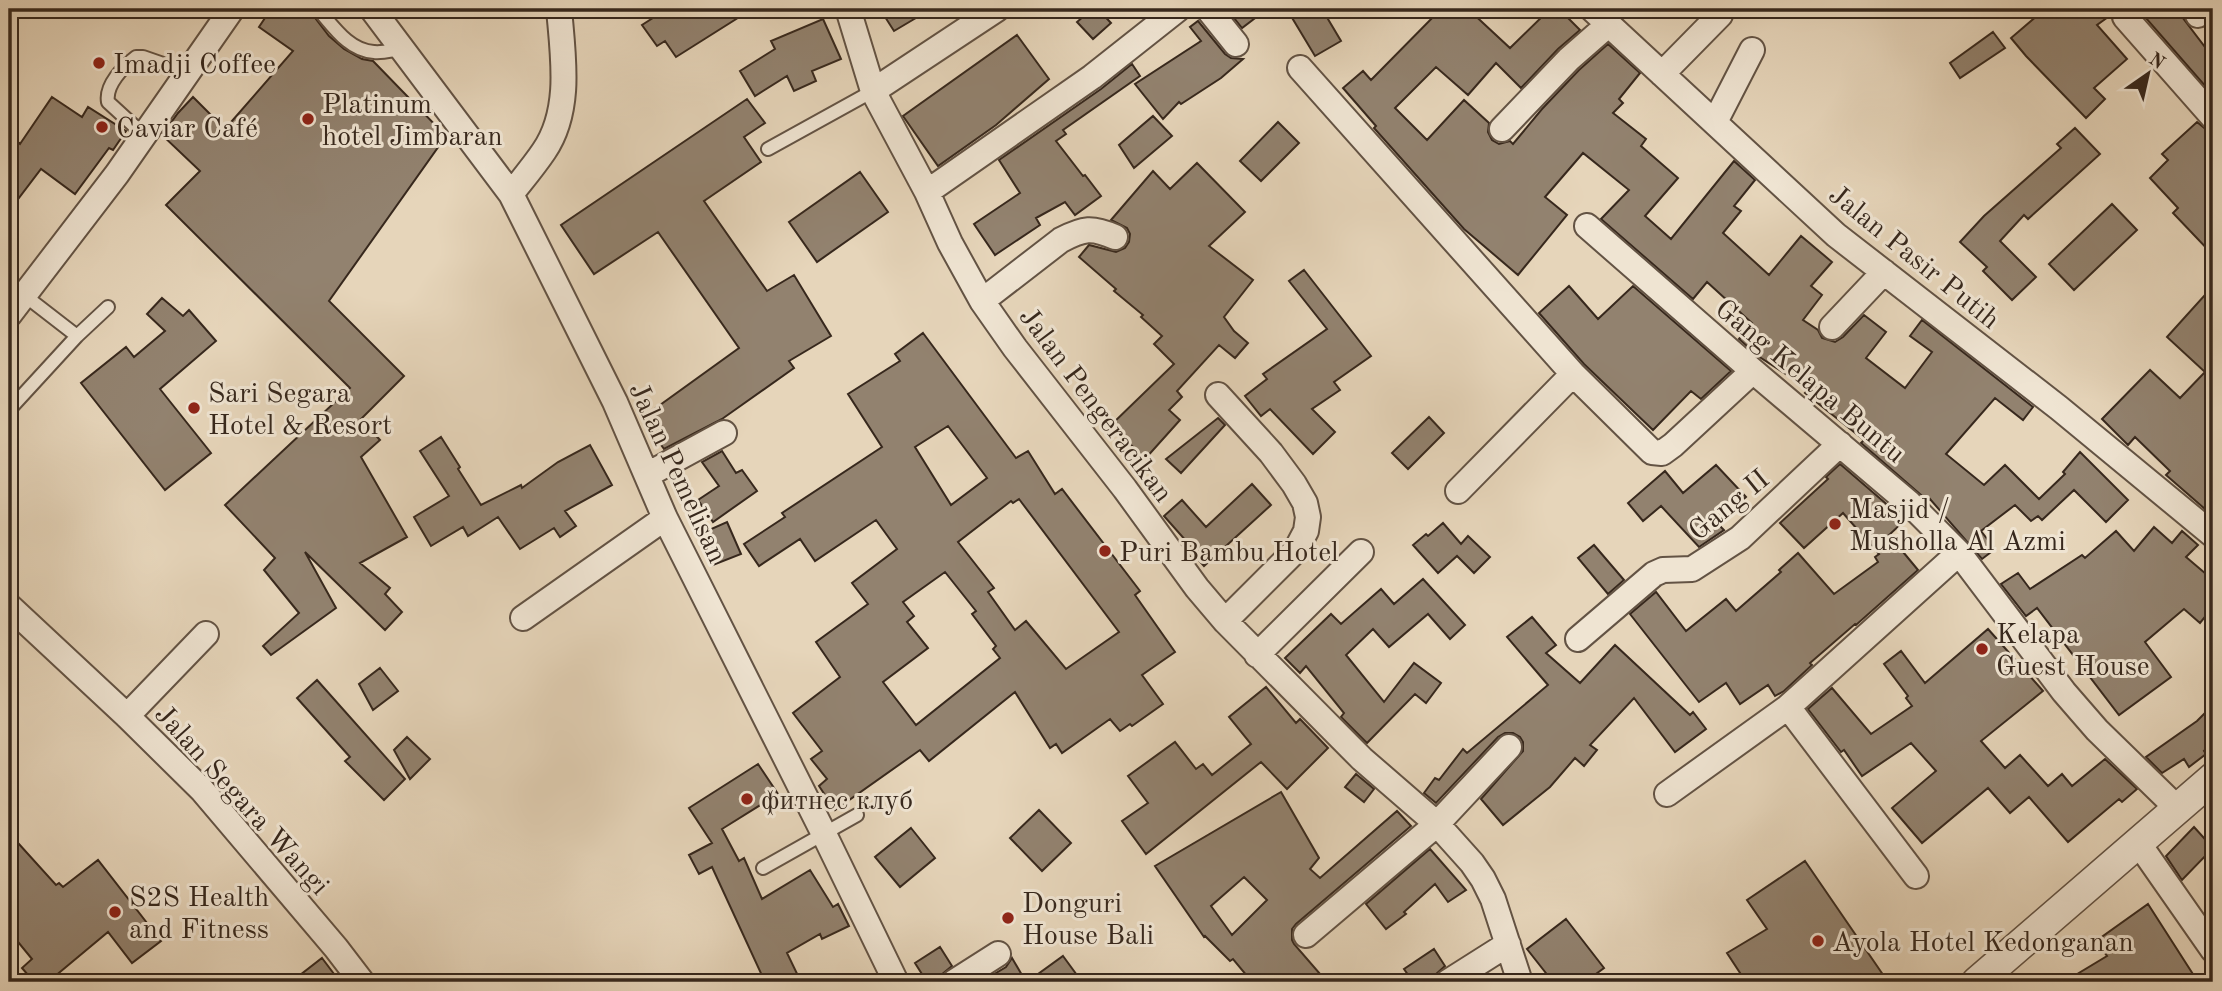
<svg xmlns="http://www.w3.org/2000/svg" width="2222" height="991" font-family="'Old Standard TT',serif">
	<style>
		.building { fill: #92826f; stroke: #37281d; stroke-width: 2; fill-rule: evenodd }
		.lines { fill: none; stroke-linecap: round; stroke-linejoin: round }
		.service-casing { stroke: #635344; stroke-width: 16 }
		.minor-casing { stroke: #635344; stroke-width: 28 }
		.tertiary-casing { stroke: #635344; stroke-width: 33 }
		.service { stroke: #efe4d2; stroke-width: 12 }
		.minor { stroke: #efe4d2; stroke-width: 24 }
		.tertiary { stroke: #efe4d2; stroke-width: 30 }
		.poi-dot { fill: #8f2418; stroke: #efe4d2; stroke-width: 2.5 }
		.labels { text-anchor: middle; stroke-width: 6; stroke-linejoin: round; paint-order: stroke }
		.poi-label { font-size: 28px; fill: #37281d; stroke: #efe4d2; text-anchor: start }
		.street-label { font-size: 28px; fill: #37281d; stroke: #efe4d2 }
	</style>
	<rect width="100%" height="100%" fill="#e6d5ba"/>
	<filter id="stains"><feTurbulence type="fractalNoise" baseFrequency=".00286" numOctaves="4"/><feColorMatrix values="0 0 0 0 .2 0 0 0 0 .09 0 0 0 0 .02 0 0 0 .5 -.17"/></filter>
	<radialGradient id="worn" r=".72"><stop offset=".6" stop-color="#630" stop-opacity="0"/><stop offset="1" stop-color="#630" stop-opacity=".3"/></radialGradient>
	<path class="building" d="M271,9L309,10L329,36L344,49L362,59L373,61L446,136L329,301L404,376L361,419L380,440L361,457L407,537L360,563L390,588L385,594L402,612L385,630L305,552L336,608L271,655L263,646L299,613L264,570L275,558L225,505L350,388L166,205L200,171L162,135L178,113L193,97L225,129L293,51L259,27Z
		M667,9H752L676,57L665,41L657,46L642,25Z
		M880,9H931L894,31Z
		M1092,9H1098L1111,23L1093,39L1077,22Z
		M1227,9H1267L1242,28Z
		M1303,9H1322L1341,41L1315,56L1291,16Z
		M1441,9H1468L1510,48L1550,9H1559L1580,30L1558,49L1521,88L1496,63L1468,95L1436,67L1395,108L1427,140L1464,100L1489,123L1488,132L1492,140L1499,144L1510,141L1513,144L1542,109L1579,70L1608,44L1640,73L1619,99L1623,103L1613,113L1646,139L1641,146L1678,178L1645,216L1671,239L1734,161L1755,180L1734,206L1741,211L1723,233L1769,275L1801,236L1832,262L1811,286L1822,295L1803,320L1818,330L1822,338L1835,342L1843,337L1864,315L1886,332L1866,358L1905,388L1932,352L1910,336L1922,320L2033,407L2023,420L1995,398L1946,454L1984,485L2005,465L2039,499L2065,474L2063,472L2080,452L2128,500L2106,522L2074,490L2042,520L2038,516L2031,521L2015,505L1981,531L1995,549L1982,559L1930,499L1928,501L1861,443L1864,440L1805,393L1809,389L1758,356L1739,339L1752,323L1707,282L1693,299L1601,219L1629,190L1583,153L1545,197L1567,215L1518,275L1464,229L1374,128L1376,126L1343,88L1363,71L1371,80Z
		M2051,9H2113L2111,15L2097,25L2127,59L2094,88L2105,99L2086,118L2026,56L2011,38L2038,15L2040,17Z
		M2138,9H2176L2205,47L2213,40V95Z
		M823,19L841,59L812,71L816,81L794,91L787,76L755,96L740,71L775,49L771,41Z
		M1198,21L1225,54L1231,58L1243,59L1221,78L1181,104L1179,102L1163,119L1135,84L1201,41L1190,27Z
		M1993,32L2005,48L1960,78L1950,63Z
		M1017,35L1049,79L996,125L938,166L903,116Z
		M1132,64L1140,76L1063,130L1066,134L1056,141L1083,176L1085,175L1101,196L1075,215L1065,202L1036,218L1040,225L995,255L974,224L1020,193L999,160L1101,89Z
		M52,97L82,117L88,107L126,131L113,150L109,148L75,194L41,169L9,211V152L17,141L20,144Z
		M747,99L765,123L744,137L761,162L704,201L767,291L794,275L831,336L789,361L794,368L722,419L664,449L642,418L739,348L658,232L594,274L561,225Z
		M1153,116L1172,136L1134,168L1119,145Z
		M1278,122L1299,143L1261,181L1240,161Z
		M2197,122L2208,131H2213V255L2173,213L2178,208L2150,178L2168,160L2162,154Z
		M2075,128L2100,154L2028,219L2024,215L2000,241L2036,277L2012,300L1983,271L1987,267L1960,242L1984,216L2061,148L2057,144Z
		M1197,163L1245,212L1209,246L1253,280L1224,317L1234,331L1248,343L1235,358L1219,345L1177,391L1182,397L1169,410L1180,420L1145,459L1111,425L1174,364L1154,344L1162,336L1141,317L1143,315L1114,291L1116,289L1079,257L1089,245L1116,252L1125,248L1129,242L1130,234L1127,228L1111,220L1153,171L1170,189Z
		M860,172L888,212L817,262L789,222Z
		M2112,204L2137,230L2074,290L2049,264Z
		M1304,270L1371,356L1334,382L1340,390L1312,409L1335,432L1313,454L1270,409L1261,416L1245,396L1267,379L1263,374L1327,329L1289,281Z
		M1569,286L1598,319L1633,286L1731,371L1701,399L1691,391L1653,430L1584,364L1539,313Z
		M2213,286V516L2166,475L2170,471L2135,437L2128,445L2102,419L2150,370L2180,398L2205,372L2167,337Z
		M162,298L183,316L189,310L216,341L160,389L211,453L165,490L81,383L126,347L134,357L165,331L147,314Z
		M923,333L1016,458L1028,451L1055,494L1062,489L1140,591L1135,595L1175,652L1142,675L1163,704L1132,726L1130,724L1120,731L1110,719L1062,753L1056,744L1050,748L1015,692L929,761L920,750L835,810L819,786L827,779L811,759L822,751L793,713L840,677L816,642L868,604L852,583L897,549L876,520L815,561L800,539L759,566L744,544L785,517L782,513L882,447L848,394L900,361L895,354ZM948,426L987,478L951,505L915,447ZM1019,499L1119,632L1066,669L1026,621L1015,630L988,592L994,588L958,542L1011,501L1013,503ZM945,572L976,611L972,614L996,646L993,649L1000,658L916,725L883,682L928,648L907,622L914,616L903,602Z
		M1429,417L1444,433L1408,469L1392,453Z
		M1218,418L1225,425L1181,473L1166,459Z
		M441,437L460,467L458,469L481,505L521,485L522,488L558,462L590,445L612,485L565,511L576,526L560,537L554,528L520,549L498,517L468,536L463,527L431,546L414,517L449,496L420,451Z
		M722,451L736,473L742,470L757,491L713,522L698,500L719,486L702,462Z
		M1840,464L1905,520L1889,535L1918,570L1856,625L1855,624L1810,663L1812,665L1784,691L1775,696L1768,685L1740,704L1726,683L1699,702L1630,614L1656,592L1686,631L1726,599L1736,611L1781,572L1779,570L1798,553L1834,594L1878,562L1875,557L1879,554L1843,513L1804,548L1780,523L1828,479L1826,477Z
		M1716,465L1746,497L1717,523L1724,530L1699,547L1661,506L1643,521L1628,503L1665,471L1683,493Z
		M1252,484L1271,505L1204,566L1185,545L1188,543L1164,516L1182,500L1206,527Z
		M727,522L741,554L713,565L700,534Z
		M1443,523L1461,544L1468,536L1490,557L1474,573L1457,556L1438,573L1413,545L1426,534L1428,536Z
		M2154,527L2172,543L2182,531L2198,545L2186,557L2213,580V607L2200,623L2184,609L2145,642L2171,677L2119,715L2037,608L2026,616L2001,584L2018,573L2030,589L2082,555L2085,558L2116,531L2134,551Z
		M1594,545L1624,580L1608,594L1578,558Z
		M1423,579L1465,625L1450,639L1428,614L1389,647L1373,629L1346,655L1384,702L1414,663L1441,683L1426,703L1415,694L1367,743L1341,717L1344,713L1306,666L1300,673L1285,658L1331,614L1341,624L1381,589L1394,604Z
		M1532,617L1556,645L1546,653L1580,683L1615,645L1690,715L1693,712L1706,729L1675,752L1634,698L1590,745L1597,750L1584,766L1575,758L1550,787L1503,825L1481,799L1523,751V742L1520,737L1513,733H1505L1498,737L1436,803L1424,793L1435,778L1439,780L1463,749L1467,753L1548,685L1507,637Z
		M1988,629L2043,691L1981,741L2005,768L2020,755L2048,786L2062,774L2072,786L2105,759L2137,789L2122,802L2119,799L2068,842L2029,797L2010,813L1988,788L1922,843L1892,808L1936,771L1911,743L1862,776L1844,750L1841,752L1808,709L1832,688L1871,734L1912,706L1906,698L1908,696L1884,664L1901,651L1925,683Z
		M380,668L398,691L373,710L359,684Z
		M317,680L405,779L384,800L345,761L350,757L297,698Z
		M1266,687L1296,723L1300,719L1328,748L1287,789L1261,762L1146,854L1122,821L1148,803L1128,776L1175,742L1196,769L1203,764L1212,775L1251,744L1229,717Z
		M2213,705V742L2204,751L2206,754L2189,767L2184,759L2162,773L2146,757L2197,721Z
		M407,737L430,759L410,779L394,750Z
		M758,764L778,794L722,829L739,861L744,858L762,899L810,870L833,907L838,904L849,926L822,939L820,934L787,953L801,982H765L712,867L699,874L689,855L712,843L689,808Z
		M1356,774L1374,789L1364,802L1345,787Z
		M1281,792L1319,858L1310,869L1320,878L1397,811L1411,826L1296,924L1292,929V940L1294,944L1327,982H1252L1233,959L1230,961L1205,936L1204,937L1155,866ZM1244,877L1267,900L1232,935L1211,906Z
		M1039,810L1071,843L1042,871L1010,838Z
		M2194,827L2213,848L2182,880L2166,856Z
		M911,828L935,858L900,887L875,857Z
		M9,833L56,885L59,883L63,887L98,860L161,941L132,963L108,932L48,982H34L22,968L32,959L9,931Z
		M1430,849L1466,890L1448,902L1435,884L1404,912L1406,914L1386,929L1366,904Z
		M1805,861L1888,982H1746L1727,953L1767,929L1747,900Z
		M2148,904L2198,982H2064L2107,956L2096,941Z
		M1566,919L1604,968L1585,982H1553L1527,949Z
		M940,947L952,966L941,975L939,982H927L915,963Z
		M1434,949L1445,966L1435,975L1433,982H1413L1404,969Z
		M1063,956L1082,982H1027Z
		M322,958L340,982H291Z
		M1012,958L1026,982H981L1006,967Z"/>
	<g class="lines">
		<g class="service-casing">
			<path id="service" d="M318,9C333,26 349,51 374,52C383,53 393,50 402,49
				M144,135L108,102C105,85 123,67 136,57H143L189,73
				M768,149L873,91
				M24,295L77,336
				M9,410L77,336L108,307
				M763,868L857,815"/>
		</g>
		<g class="minor-casing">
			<path id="minor" d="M372,9L511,194L615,402L665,518L824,834L896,982
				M848,9L873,91L927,192L950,243L982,301L1015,348L1125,489L1197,588L1225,621L1362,759L1437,824L1472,863L1483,879L1493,899L1520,982
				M1208,9L1236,44
				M1592,9L1836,235L2059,408L2213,535
				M2198,15L2206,9
				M2125,17L2213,117
				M1300,68L1573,374L1652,452L1662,453L1673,445L1753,371
				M1662,74L1720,15
				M873,91L997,9
				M1715,122L1752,50
				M1502,129L1569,59L1609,24
				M927,192L1092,77L1178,9
				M511,194C522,180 534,166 544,151C572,110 563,56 559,9
				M1587,226L1753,371L1909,503L1959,553L2064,692L2097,730L2179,810
				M982,301L1061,240C1084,228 1092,227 1115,237
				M9,315L117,174L232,9
				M1832,327L1884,272
				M1218,395L1271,453L1294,484L1305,503L1308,517L1306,531L1296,550L1225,621
				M647,475L724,433
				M1458,491L1573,374
				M9,606L127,716L202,790L336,948L362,982
				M523,618L665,518
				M1578,639L1654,574L1663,570L1692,569L1740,538L1840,444
				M1257,655L1361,552
				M1788,707L1916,876
				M127,716L206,634
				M1667,794L1788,707L1959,553
				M2139,844L2213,950
				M1306,935L1437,824L1509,747
				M954,982L998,954
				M1448,982L1508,944"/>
		</g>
		<g class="tertiary-casing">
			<path id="tertiary" d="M1977,982L2213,778"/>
		</g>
		<use href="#service" class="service"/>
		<use href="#minor" class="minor"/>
		<use href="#tertiary" class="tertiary"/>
	</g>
	<g class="poi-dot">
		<circle cx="99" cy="63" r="7"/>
		<circle cx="308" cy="119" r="7"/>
		<circle cx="102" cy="127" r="7"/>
		<circle cx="194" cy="408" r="7"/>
		<circle cx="1835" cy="524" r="7"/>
		<circle cx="1105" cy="551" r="7"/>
		<circle cx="1982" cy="649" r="7"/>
		<circle cx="747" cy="799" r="7"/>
		<circle cx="115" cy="912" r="7"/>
		<circle cx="1008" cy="918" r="7"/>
		<circle cx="1818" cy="941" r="7"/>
	</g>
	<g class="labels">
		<g class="poi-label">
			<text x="113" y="73">Imadji Coffee</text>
			<text x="322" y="113">Platinum<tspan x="322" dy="32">hotel Jimbaran</tspan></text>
			<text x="116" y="137">Caviar Café</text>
			<text x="208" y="402">Sari Segara<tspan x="208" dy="32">Hotel &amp; Resort</tspan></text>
			<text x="1849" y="518">Masjid /<tspan x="1849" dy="32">Musholla Al Azmi</tspan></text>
			<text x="1119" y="561">Puri Bambu Hotel</text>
			<text x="1996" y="643">Kelapa<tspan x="1996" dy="32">Guest House</tspan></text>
			<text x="761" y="809">фитнес клуб</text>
			<text x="129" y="906">S2S Health<tspan x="129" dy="32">and Fitness</tspan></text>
			<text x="1022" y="912">Donguri<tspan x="1022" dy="32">House Bali</tspan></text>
			<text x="1832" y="951">Ayola Hotel Kedonganan</text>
		</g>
		<g class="street-label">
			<text transform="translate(1915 256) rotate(39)" y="10">Jalan Pasir Putih</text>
			<text transform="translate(1811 380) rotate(40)" y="10">Gang Kelapa Buntu</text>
			<text transform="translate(1097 404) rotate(53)" y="10">Jalan Pengeracikan</text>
			<text transform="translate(679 472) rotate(65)" y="10">Jalan Pemelisan</text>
			<text transform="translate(1728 504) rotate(-39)" y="10">Gang II</text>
			<text transform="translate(243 799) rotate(48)" y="10">Jalan Segara Wangi</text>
		</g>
	</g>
	<rect width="2222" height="991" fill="none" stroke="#e6d5ba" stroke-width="35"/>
	<rect x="10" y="10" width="2201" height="970" fill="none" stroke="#37281d" stroke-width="3.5"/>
	<rect x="18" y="18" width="2187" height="956" fill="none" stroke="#37281d" stroke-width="2"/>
	<g transform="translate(2148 74) rotate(34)" stroke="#efe4d2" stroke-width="5" paint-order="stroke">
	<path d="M0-5L12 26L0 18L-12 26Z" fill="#37281d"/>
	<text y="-10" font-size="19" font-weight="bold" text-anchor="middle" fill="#37281d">N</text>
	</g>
	<rect width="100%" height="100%" filter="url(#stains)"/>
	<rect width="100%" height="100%" fill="url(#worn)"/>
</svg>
